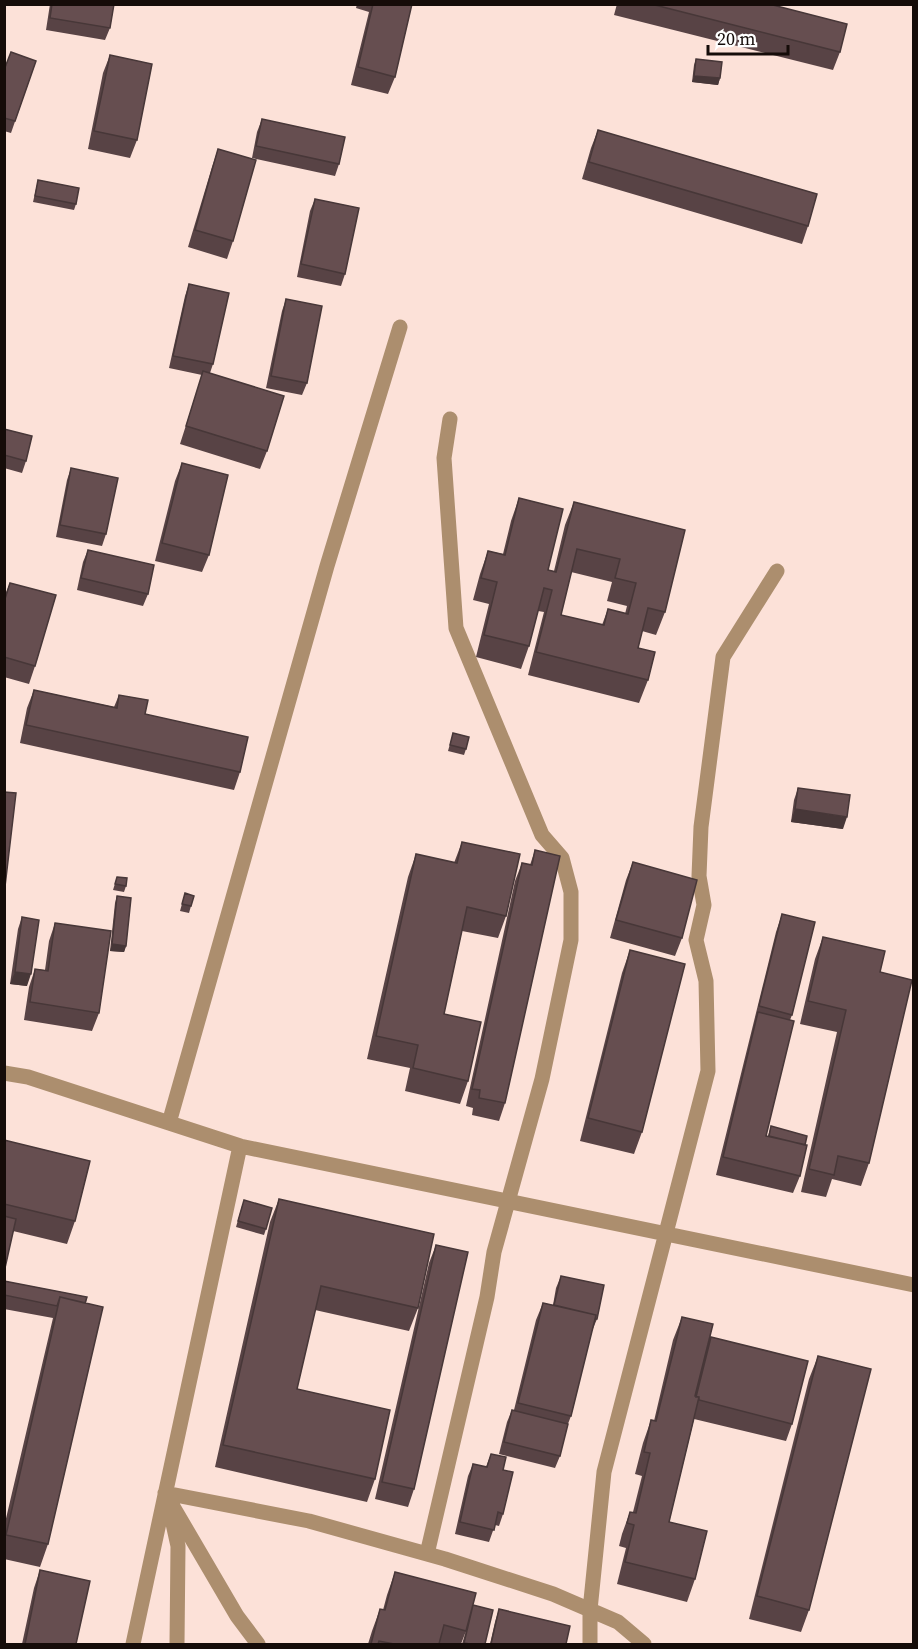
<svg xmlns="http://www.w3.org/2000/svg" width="918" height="1649" font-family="'Source Serif 4',serif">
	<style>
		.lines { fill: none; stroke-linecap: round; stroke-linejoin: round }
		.minor { stroke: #ac8e6e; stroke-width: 15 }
		.wall { fill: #584345; fill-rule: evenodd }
		.shaded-wall { fill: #473738 }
		.building { fill: #664e50; stroke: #473738; stroke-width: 1.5; fill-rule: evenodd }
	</style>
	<rect width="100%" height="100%" fill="#fce1d8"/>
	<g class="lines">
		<path class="minor" d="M4,1073L28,1077L240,1146L133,1644
			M169,1123L327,566L400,327
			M240,1146L914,1285
			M170,1510L178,1546L177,1644
			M427,1554L487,1297L494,1252L542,1079L571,940V892L562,858L542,835L456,628L444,458L450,419
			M258,1644L237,1616L165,1493L309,1521L445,1559L553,1594L618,1622L644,1644
			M590,1644V1610L604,1472L708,1071L706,981L696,940L704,905L699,876L701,827L723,657L777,571"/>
	</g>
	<path class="wall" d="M50,4H114L110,28L105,40L46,30Z
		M357,4H412L395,77L388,94L351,85L369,12L356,8Z
		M617,4H769L840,52L833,70L614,15Z
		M110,55L137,140L130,158L88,149L103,73Z
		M696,59L720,78L718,85L692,82L694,65Z
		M36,61L11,133L4,131V70Z
		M262,119L339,164L335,176L252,158L257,132Z
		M598,130L808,226L802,244L582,179L591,148Z
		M218,149L233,241L227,259L188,247L212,167Z
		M38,180L76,204L74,210L33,202Z
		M315,199L345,274L341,286L297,277L310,211Z
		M189,284L213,364L210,373L267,451L260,469L180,444L202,375L169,368L185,296Z
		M286,299L307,383L302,395L266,388L282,311Z
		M4,429L26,461L22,473L4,468Z
		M182,463L209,555L202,572L155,561L175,481Z
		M71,468L106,534L102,546L56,537L67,480Z
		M519,498L548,570L554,571L565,525L574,502L665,612L656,635L642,631L638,648L648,680L639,703L528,675L544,612L538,611L529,646L521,669L476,657L489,604L473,600L480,574L488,551L503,554L511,521ZM571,572L612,582L607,601L627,606L625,614L608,609L602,625L561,615Z
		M88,550L148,594L143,606L77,590L83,562Z
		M10,583L35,666L29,684L4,677V597Z
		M34,690L114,707L119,695L145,714L240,772L234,790L20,743L27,708Z
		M453,733L466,749L464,755L448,751Z
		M798,788L843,829L791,822L794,800Z
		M462,842L506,916L498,938L462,931L444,1014L468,1081L460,1104L405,1091L410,1068L367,1059L408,877L416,854L454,863Z
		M535,850L505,1103L499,1121L472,1115L473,1108L466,1106L515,881L522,863L530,865Z
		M633,862L682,938L675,956L610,938L626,880Z
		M117,877L126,886L124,892L113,890Z
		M185,893L191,906L189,913L180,911Z
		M117,896L126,946L124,952L110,951L115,903Z
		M782,914L792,1015L790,1020L766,1136H768L771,1126L805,1145L800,1176L793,1193L716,1175L776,932Z
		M22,917L27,986L10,984L18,929Z
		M55,923L99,1013L92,1031L24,1020L29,987L35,969L45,970L49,941Z
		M823,937L880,972L869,1163L861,1186L832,1179L826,1197L801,1192L837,1032L800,1024L815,959Z
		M630,950L642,1132L634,1154L580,1141L622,973Z
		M4,1140L75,1221L67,1244L13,1231L5,1268Z
		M279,1199L418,1308L409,1331L315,1310L297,1389L375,1479L367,1502L215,1467L270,1222Z
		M242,1206L266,1229L264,1235L236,1227Z
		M436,1245L414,1489L408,1507L375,1499L429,1263Z
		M561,1276L597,1319L592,1331L571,1416L566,1429L560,1456L555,1468L499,1454L507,1422L512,1410H514L536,1320L543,1303L553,1305L556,1288Z
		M4,1281L87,1297L48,1544L40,1567L4,1559V1527L53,1318L4,1309Z
		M682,1317L706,1351L711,1337L792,1424L786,1441L694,1419L669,1522L695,1579L687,1602L617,1584L626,1548L619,1546L622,1534L630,1512H633L642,1476L635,1474L643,1443L651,1420L654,1421L673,1340Z
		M818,1356L809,1610L801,1632L749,1619L809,1379Z
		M491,1454L503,1470V1514L499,1526L495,1525L489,1542L455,1534L468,1476L473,1464L486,1467Z
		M40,1570L76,1644H22L34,1588Z
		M395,1572L470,1613L473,1605L485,1644H462L466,1631L461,1644H368L372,1631L380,1609L383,1610L387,1595Z
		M499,1609L566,1644H490L495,1622Z"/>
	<path class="shaded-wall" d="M694,76L720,78L718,85L692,82Z
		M795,809L847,817L843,829L791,822Z
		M112,944L126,946L124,952L110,951Z
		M15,972L31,974L27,986L10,984Z"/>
	<path class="building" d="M52,4H114L110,28L50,18Z
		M373,4H412L395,77L358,67Z
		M651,4H769L847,24L840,52Z
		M11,52L36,61L15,121L4,118V70Z
		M110,55L152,64L137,140L94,131Z
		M696,59L722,62L720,78L694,76Z
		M262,119L345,137L339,164L256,146Z
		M598,130L817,194L808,226L589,162Z
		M218,149L256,160L233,241L195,230Z
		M38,180L79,188L76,204L35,196Z
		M315,199L359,208L345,274L301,264Z
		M189,284L229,293L213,364L173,356Z
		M286,299L322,306L307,383L271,376Z
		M203,371L284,396L267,451L186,426Z
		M4,429L32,436L26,461L4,455Z
		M182,463L228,475L209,555L162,543Z
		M71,468L118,478L106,534L60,525Z
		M519,498L563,509L548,570L556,572L574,502L685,530L665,612L648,608L638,648L655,652L648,680L536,652L552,590L544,588L529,646L484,635L497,582L481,578L488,551L505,555ZM577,549L620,559L615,578L636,583L628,614L608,609L604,625L561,615Z
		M88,550L154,565L148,594L81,578Z
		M10,583L56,595L35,666L4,657V602Z
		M34,690L117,708L119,695L148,700L145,714L248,737L240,772L26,725Z
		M453,733L469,737L466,749L450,745Z
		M798,788L850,795L847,817L795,809Z
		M4,792L16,793L4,895Z
		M462,842L520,854L506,916L467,907L444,1014L481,1022L468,1081L413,1068L418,1045L376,1036L416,854L457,863Z
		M535,850L560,856L505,1103L479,1098L480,1090L472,1089L522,863L532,865Z
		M633,862L697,880L682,938L616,920Z
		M117,877L127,878L126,886L115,884Z
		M185,893L194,896L191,906L182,904Z
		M117,896L131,898L126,946L112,944Z
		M782,914L815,922L792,1015L759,1006Z
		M22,917L39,920L31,974L15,972Z
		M55,923L111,931L99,1013L30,1002L35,969L48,971Z
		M823,937L885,951L880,972L912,980L869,1163L838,1156L834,1175L809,1169L846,1010L808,1001Z
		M630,950L685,964L642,1132L588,1118Z
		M758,1012L794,1021L766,1136L807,1145L800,1176L723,1157Z
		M771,1126L807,1136L805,1145L769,1136Z
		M4,1140L90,1161L75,1221L4,1204Z
		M279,1199L434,1234L418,1308L321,1286L297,1389L390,1410L375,1479L223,1445Z
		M244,1200L272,1208L266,1229L238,1221Z
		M4,1216L16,1219L5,1268H4Z
		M436,1245L468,1252L414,1489L382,1482Z
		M561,1276L604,1285L597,1319H595L596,1315L554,1305Z
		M4,1281L87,1297L85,1303L60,1297L57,1306L4,1295Z
		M60,1297L103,1307L48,1544L6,1535Z
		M543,1303L596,1315L571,1416L518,1403Z
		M682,1317L713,1324L695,1396L699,1397L669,1522L707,1531L695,1579L625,1562L634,1525L627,1523L630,1512L636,1513L650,1453L644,1452L651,1420L656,1421Z
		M711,1337L808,1361L792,1424L699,1400V1397H696Z
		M818,1356L871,1369L809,1610L757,1596Z
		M512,1410L568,1424L560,1456L504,1442Z
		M491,1454L506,1457L503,1470L513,1472L503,1514L498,1512L494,1530L460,1522L473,1464L487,1467Z
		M40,1570L90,1581L76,1644H25Z
		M395,1572L476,1593L466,1631L444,1625L439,1644H394L379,1641L378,1644H371L380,1609L385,1610Z
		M473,1605L493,1610L485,1644H470L464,1643Z
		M499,1609L570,1626L566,1644H491Z"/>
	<rect width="918" height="1649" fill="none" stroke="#150c09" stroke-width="12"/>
	<path d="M708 45v9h80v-9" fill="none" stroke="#150c09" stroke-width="3"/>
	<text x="717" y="45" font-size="18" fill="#150c09" stroke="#ffffff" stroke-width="4.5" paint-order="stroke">20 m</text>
</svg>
